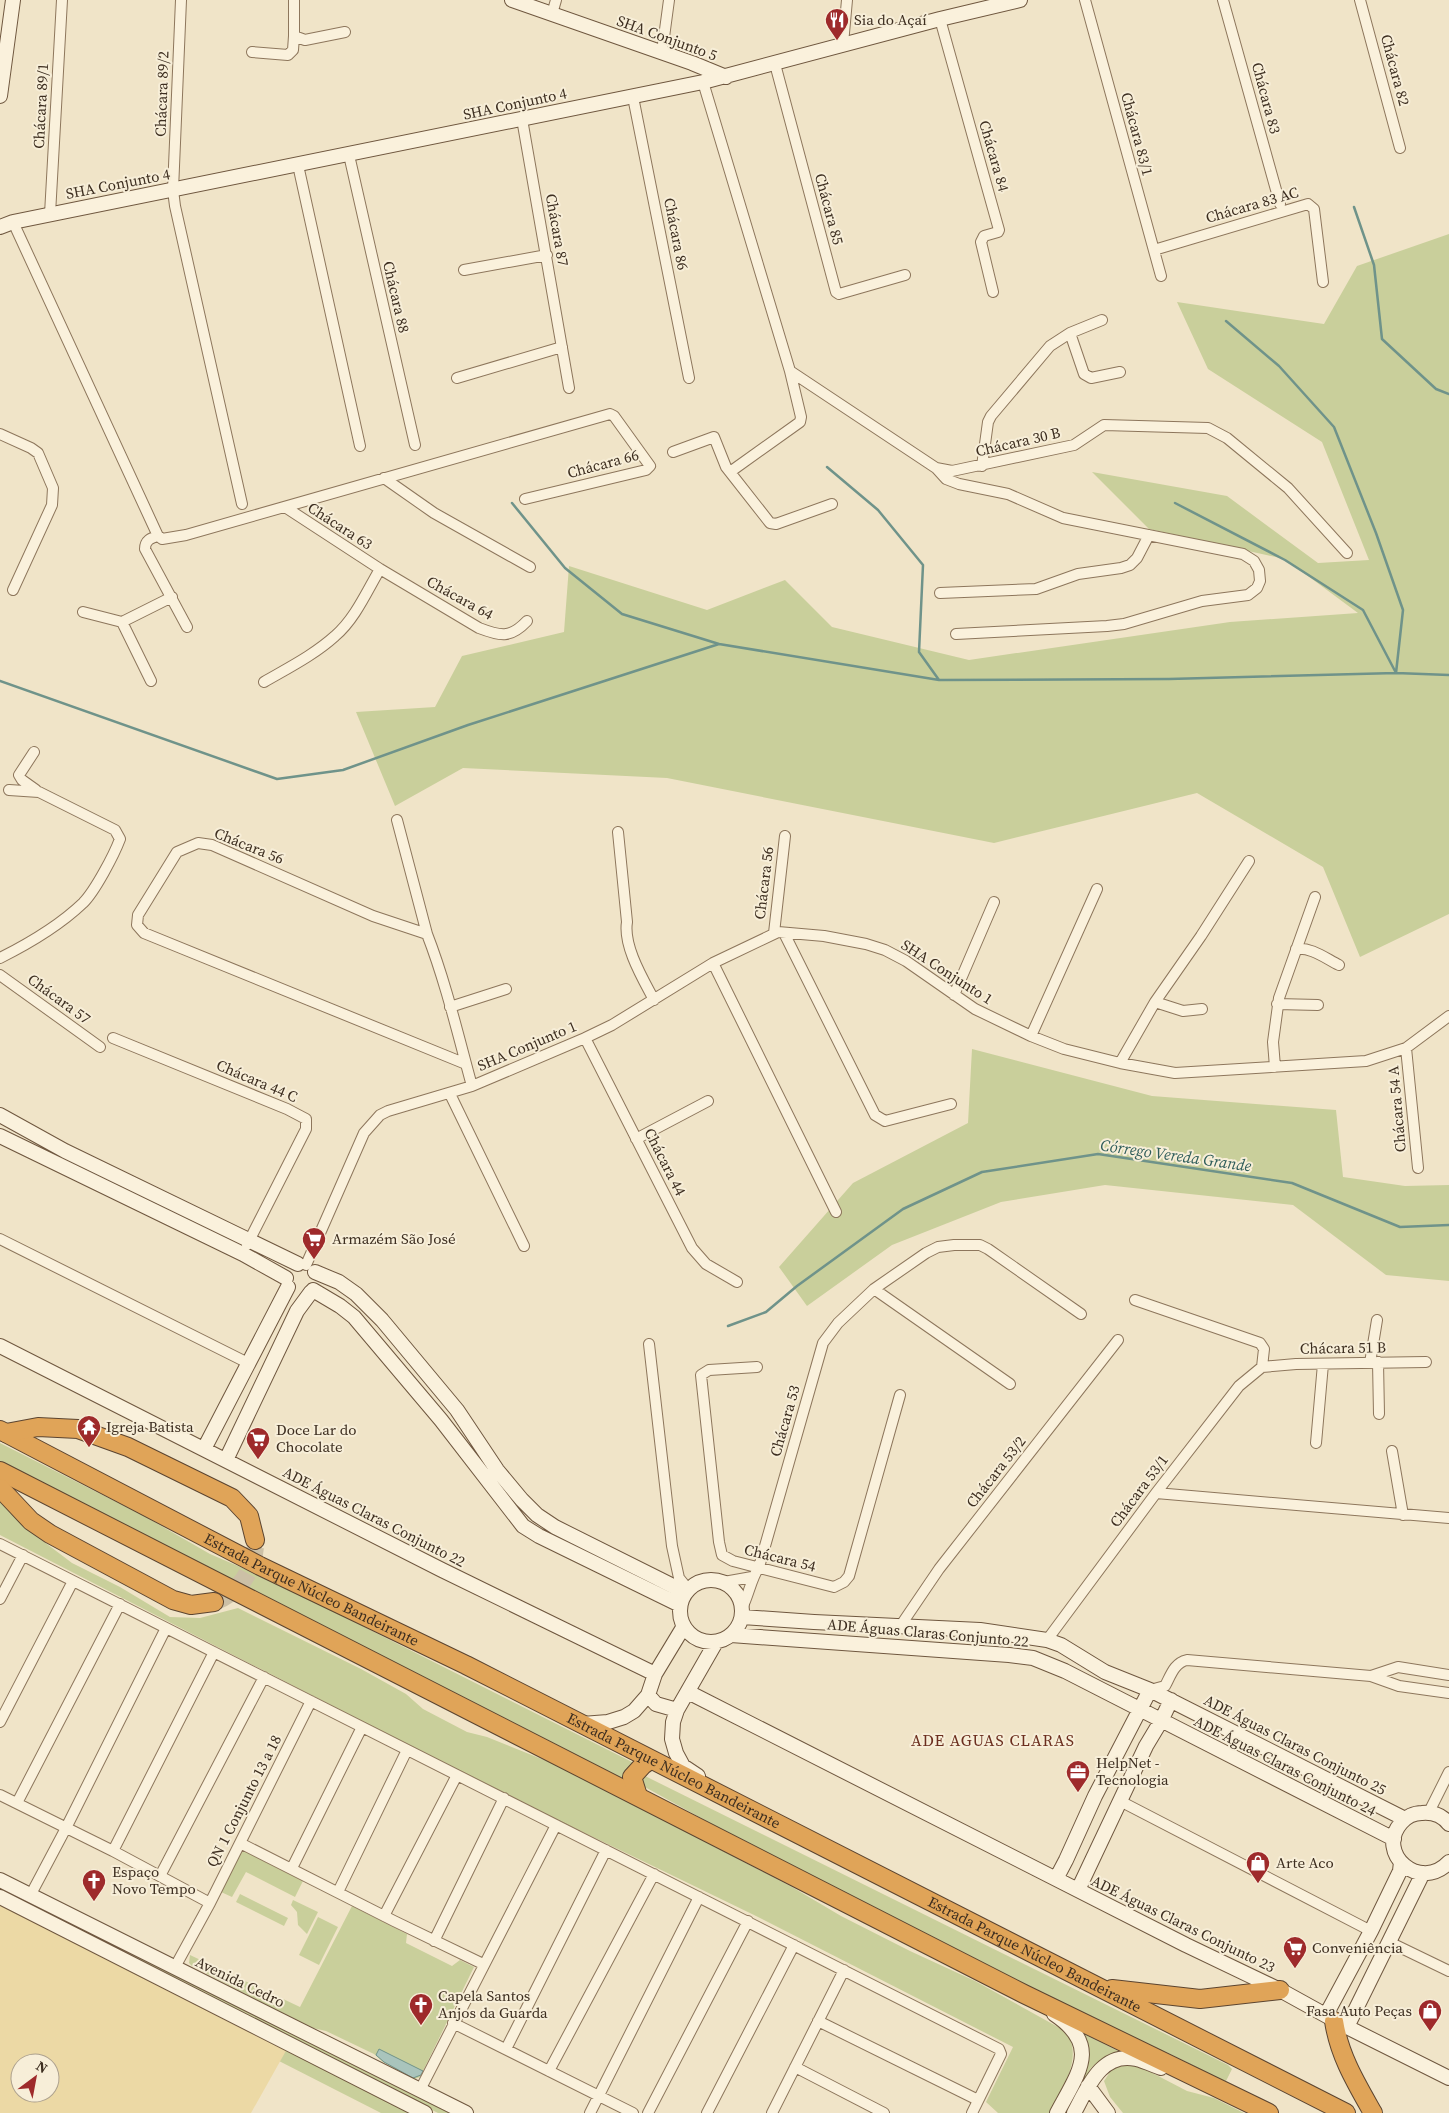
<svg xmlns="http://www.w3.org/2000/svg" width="1449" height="2113" font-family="'Source Serif 4',serif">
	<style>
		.green { fill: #c9cf9b }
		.sand { fill: #ecd9a5; fill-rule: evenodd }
		.water { fill: #a9c4bc; stroke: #6f938a }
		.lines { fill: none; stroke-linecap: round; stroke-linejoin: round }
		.stream { stroke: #6f938a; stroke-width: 2.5 }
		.highway-tunnel { stroke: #ccc0a6; stroke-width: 18; stroke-dasharray: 18 9; stroke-linecap: butt }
		.street-casing { stroke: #8d765c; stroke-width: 12 }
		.secondary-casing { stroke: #6f573f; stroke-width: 16 }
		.highway-casing { stroke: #5b4430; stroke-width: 20 }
		.street { stroke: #faf1dc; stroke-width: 10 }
		.secondary { stroke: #faf1dc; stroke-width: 14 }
		.highway { stroke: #e0a458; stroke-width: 18 }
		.labels { text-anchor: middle; stroke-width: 4; stroke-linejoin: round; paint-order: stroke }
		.poi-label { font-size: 15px; fill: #3d2e20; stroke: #f7eed8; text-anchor: start }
		.street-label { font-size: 15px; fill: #3d2e20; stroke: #f7eed8 }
		.water-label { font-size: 16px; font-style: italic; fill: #2f5d5a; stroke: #f7eed8 }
		.neighbourhood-label { font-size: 16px; letter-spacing: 1px; fill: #6b2e1e; stroke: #f7eed8 }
	</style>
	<rect width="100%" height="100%" fill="#f0e4c8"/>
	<path class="green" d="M1449,234V914L1360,957L1323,867L1197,793L994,843L667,778L463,768L395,806L356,712L435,707L462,656L564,632L569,566L707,610L785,580L832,627L969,660L1230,622L1358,613L1285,559L1149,529L1092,472L1227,496L1318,563L1369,560L1322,442L1208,369L1177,302L1324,324L1357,266Z
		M972,1049L1152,1096L1336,1110L1343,1177L1405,1186L1449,1185V1281L1386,1275L1293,1205L1105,1185L1001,1202L892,1245L807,1306L779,1267L853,1183L968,1123Z
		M0,1443L144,1516L210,1554L273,1581L634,1763L626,1771L625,1782L265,1600L250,1588L232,1579L0,1467Z
		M0,1500L43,1541L72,1563L120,1587L170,1617L200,1618L238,1608L361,1669L406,1694L423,1709L467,1732L487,1737L564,1768L792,1887L841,1916L910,1951L975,1981L1067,2032C1083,2059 1062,2088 1051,2113H998L986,2102L1013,2047L754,1915L492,1788L0,1535Z
		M643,1775L1228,2065L1232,2069L1226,2081L1222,2080L1166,2052L1141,2045L763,1854L701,1818L643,1786L639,1776Z
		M244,1851L303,1881L295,1897L246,1872L232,1897L221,1892L241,1853Z
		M0,1885L93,1933L92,1936L0,1892Z
		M240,1894L288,1918L284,1926L236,1902Z
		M293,1900L318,1912L307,1934L298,1925L297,1912L291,1905Z
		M0,1903L412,2113H381L0,1919Z
		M352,1906L407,1934L406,1943L452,1966L460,1960L474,1967L420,2077L415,2079L383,2062L374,2054L326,2031L313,2028L294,2019L192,1966L189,1963L190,1955L300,2007Z
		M318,1917L338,1927L319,1965L299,1955Z
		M114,1946L301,2037L450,2113H438L199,1992Z
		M1080,2032L1120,2052L1100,2060L1091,2068L1067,2113H1061L1075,2085Z
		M1124,2065L1139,2066L1187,2091L1214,2098L1244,2113H1123L1110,2097L1104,2081L1112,2069Z"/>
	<path class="sand" d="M0,1903L287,2049L251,2113H0ZM20,2063H50V2093H20Z"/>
	<path class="water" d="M379,2049L423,2071L421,2075L413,2078L384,2062L376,2055Z"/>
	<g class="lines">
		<path class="stream" d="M1354,207L1374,265L1382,339L1436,389L1449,394
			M1226,321L1279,366L1334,427L1376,533L1403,610L1396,673
			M827,467L878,510L923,565L919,652L939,680
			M512,503L565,568L622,614L719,644
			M1175,503L1285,560L1363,610L1395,671
			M0,681L277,779L343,770L468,725L719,644L939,680L1169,679L1396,673L1449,675
			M728,1326L766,1312L797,1286L903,1209L982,1172L1098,1154L1292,1183L1400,1227L1449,1225"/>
		<path class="highway-tunnel" d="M214,1602C241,1591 256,1569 255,1540"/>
		<g class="street-casing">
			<path id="street" d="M181,0L173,190L175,206L242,504
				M294,0V36L305,40L345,32
				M1085,0L1161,276
				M1223,0L1280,204
				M1360,0L1400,148
				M552,14L556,0
				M940,19L999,230L998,232L984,236L981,242L993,292
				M843,44L847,0
				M252,52L288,55L293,50L294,36
				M662,52L669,0
				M775,64L836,292L839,294L905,275
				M703,82L790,371L801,417L800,422L730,472
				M633,97L689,378
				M522,119L569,388
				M349,155L415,445
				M298,165L360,446
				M50,214L62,0
				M13,222L158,536L162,539L186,535L610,414L614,416L650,466L646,470L525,499
				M1154,250L1308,204L1314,209L1323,282
				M464,270L547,255
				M1070,333L1084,374L1091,378L1120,372
				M790,371L936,468L952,471L1074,445L1104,425L1208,428L1227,438L1288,488L1347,553
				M457,378L562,347
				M0,434L31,448L38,453L53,488L52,505L13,590
				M673,452L714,437L726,467L770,523L776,524L832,504
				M982,466L988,422L991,416L1050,346L1070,333L1102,320
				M936,468L946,479L959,484L1008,494L1063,518L1243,554L1254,561L1259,570L1260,581L1257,588L1248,595L1202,601L1124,624L1107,626L956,634
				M384,478L434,513L530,567
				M285,507L380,569L479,628C500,636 510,639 527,621
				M158,536C151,538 145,540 145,549L187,627
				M940,593L1036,589L1078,574L1121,568L1130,565L1137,558L1149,535
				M83,612L122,622
				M151,681L122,622L172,597
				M264,682C288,668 314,655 335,636C355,619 367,591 380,569
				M34,752L19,775L22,780L36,790
				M397,820L427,934
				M618,832L627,922C623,946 643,979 654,1000
				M774,933L785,836
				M784,933L875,1115L885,1121L951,1104
				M1296,949C1311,947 1325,958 1339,965
				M0,958C28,944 60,925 83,903C95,891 114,855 120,839L115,830L39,792L9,790
				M713,963L836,1212
				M0,975L100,1047
				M954,995L994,902
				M1155,1002L1183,1011L1202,1009
				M1277,1004L1318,1005
				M450,1007L506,989
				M1031,1036L1097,889
				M113,1038L287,1109L306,1119V1129L247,1245
				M585,1038L692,1248L706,1264L737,1282
				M1406,1048L1418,1168
				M1120,1063L1155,1002L1201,936L1249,861
				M466,1064L144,933L137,925L138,915L177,852L198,843L212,845L373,916L427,934C446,983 458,1035 472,1086
				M1275,1067L1273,1042L1279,998L1315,897
				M450,1094L524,1246
				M636,1139L708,1101
				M0,1239L248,1363
				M306,1265L364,1133L380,1115L388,1111L472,1086L585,1038L612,1025L713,963L778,932L824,936L866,944L885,950L906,961L975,1009L1031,1036L1064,1049L1120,1063L1175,1073L1366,1061L1406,1048L1449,1016
				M874,1289L1010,1384
				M1135,1300L1260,1343L1264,1349L1262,1367
				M649,1344L672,1546L679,1578L688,1589
				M1378,1362L1379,1414
				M1370,1363L1377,1320
				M757,1367L709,1370L701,1375L719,1542L722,1555L733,1561L834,1587L844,1582L849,1576L900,1395
				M1262,1367L1296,1364L1426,1362
				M1316,1443L1323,1364
				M1392,1451L1403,1515
				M1156,1493L1449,1518
				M0,1544L999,2049L1001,2054L972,2113
				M724,1582L752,1577
				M0,1599L23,1555
				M742,1608C749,1594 751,1579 759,1567L823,1343L838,1323L874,1289L926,1253L938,1247L954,1245H980L988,1249L1081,1314
				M901,1625L939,1569L1118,1340
				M1047,1640L1156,1493L1239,1386L1262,1367
				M1371,1676L1398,1667L1449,1675
				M1150,1690L1165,1686C1171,1675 1174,1663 1187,1660L1371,1676L1399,1686L1449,1693
				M0,1722L73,1581
				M0,1795L113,1851L210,1903
				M1120,1801L1371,1931
				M17,1803L120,1604
				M1429,1812L1449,1772
				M240,1843L394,1921L483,1964
				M113,1851L214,1652
				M292,1868L362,1727
				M160,1876L264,1677
				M338,1892L407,1750
				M30,1896L66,1828L166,1628
				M384,1916L457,1775
				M434,1941L504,1798
				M1389,1942L1449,1971
				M175,1967L210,1903L311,1701
				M818,2021L978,2100
				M453,2023L633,2113
				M506,2049L606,1850
				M795,2067L884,2113
				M549,2071L654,1874
				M420,2090L556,1825
				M590,2113L699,1897
				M648,2113L748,1921
				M707,2113L794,1945
				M772,2113L844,1970"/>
		</g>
		<g class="secondary-casing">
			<path id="secondary" d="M512,0L692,63L726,77
				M0,96L13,0
				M0,227L13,222L703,82L940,19L1020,0
				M0,1115L65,1151L298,1264
				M0,1136L243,1254L286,1278
				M315,1272L339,1282L356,1294L382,1320L457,1410L497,1470L522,1500L537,1515L555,1527L685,1592
				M313,1290L340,1306L354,1317L441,1420L523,1526L539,1536L680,1605
				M0,1346L442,1570L655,1674
				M204,1449L288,1287
				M226,1460L297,1311L311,1292
				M680 1611a31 31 0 1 1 62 0a31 31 0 1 1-62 0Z
				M742,1617L814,1622L980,1630L1047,1640L1061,1645L1105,1672L1150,1690L1405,1819
				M731,1635L1009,1655L1033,1658L1065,1671L1394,1839
				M688,1692L1186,1945L1280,1990L1347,2027L1449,2078
				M648,1695L656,1704L677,1710
				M582,1724L608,1722L624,1717L634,1711L648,1695L655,1674L684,1626
				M698,1776L683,1766L676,1753L672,1739L673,1722L677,1710L716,1642
				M1449,1824C1442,1815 1433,1812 1422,1813C1414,1813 1406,1817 1401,1823C1375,1853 1420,1893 1449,1862
				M1056,1879L1066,1860L1095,1796L1150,1690
				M0,1880L466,2113
				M1078,1890L1146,1746L1161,1721L1171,1700
				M0,1897L425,2113
				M1054,2014C1102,2046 1078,2073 1057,2113
				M1326,2015L1371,1931L1400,1871L1401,1862
				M1347,2027L1423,1873
				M1088,2086L1108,2113
				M1074,2113C1087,2089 1101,2051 1136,2059C1144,2061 1153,2065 1161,2068"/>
		</g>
		<g class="highway-casing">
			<g id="highway">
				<path id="s1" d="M0,1430L260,1566L466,1665L1346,2113"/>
				<path d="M6,1433L38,1427L78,1429L128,1447L232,1498L249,1516L255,1540"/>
				<path d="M0,1471L1024,1994L1269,2113"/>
				<path d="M0,1488L31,1521L50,1534L173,1600L191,1605L214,1602"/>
				<path d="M638,1796L632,1777L643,1765L650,1760"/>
				<path d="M1112,1989L1200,1999L1280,1990"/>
				<path d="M1334,2021C1339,2055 1356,2083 1373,2113"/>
			</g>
		</g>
		<use href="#street" class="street"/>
		<use href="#secondary" class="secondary"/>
		<use href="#highway" class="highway"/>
	</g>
	<defs>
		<g id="restaurant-pin" transform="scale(1.25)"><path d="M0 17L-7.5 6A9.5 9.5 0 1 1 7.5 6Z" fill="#9e2a2b" stroke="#f7eed8"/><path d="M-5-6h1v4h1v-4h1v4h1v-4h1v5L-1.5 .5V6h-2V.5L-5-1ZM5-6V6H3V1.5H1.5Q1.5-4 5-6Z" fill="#fff"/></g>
		<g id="supermarket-pin" transform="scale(1.25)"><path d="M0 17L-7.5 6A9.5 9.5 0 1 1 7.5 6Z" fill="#9e2a2b" stroke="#f7eed8"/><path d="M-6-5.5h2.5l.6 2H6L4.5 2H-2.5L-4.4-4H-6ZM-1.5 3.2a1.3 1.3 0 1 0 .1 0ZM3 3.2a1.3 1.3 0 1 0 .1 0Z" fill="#fff"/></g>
		<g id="temple-pin" transform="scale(1.25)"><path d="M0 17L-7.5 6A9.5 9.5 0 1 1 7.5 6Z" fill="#9e2a2b" stroke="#f7eed8"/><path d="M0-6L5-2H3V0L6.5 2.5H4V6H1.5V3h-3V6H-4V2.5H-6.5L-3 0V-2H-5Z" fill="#fff"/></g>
		<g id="office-pin" transform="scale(1.25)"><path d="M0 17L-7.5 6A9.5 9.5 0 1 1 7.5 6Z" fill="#9e2a2b" stroke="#f7eed8"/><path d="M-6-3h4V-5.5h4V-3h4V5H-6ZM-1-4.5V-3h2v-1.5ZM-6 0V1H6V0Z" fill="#fff"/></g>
		<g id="shop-pin" transform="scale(1.25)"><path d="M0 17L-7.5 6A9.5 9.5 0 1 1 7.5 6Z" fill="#9e2a2b" stroke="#f7eed8"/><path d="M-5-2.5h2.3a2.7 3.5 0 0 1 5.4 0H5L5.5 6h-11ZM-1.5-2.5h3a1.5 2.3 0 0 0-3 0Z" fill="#fff"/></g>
		<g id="church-pin" transform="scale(1.25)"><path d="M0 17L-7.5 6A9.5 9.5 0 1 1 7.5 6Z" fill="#9e2a2b" stroke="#f7eed8"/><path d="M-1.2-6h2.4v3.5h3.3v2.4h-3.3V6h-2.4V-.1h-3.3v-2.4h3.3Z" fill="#fff"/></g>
	</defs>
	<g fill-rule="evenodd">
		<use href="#restaurant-pin" x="837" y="20"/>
		<use href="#supermarket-pin" x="314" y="1239"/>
		<use href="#temple-pin" x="89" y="1427"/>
		<use href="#supermarket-pin" x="258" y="1439"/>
		<use href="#office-pin" x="1078" y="1772"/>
		<use href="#shop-pin" x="1258" y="1863"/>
		<use href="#church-pin" x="94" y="1881"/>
		<use href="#supermarket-pin" x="1295" y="1948"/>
		<use href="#church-pin" x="421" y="2005"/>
		<use href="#shop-pin" x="1430" y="2011"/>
	</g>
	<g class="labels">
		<g class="poi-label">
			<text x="854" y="25">Sia do Açaí</text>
			<text x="332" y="1244">Armazém São José</text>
			<text x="106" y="1432">Igreja Batista</text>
			<text x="276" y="1435">Doce Lar do<tspan x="276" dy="17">Chocolate</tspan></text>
			<text x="1096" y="1768">HelpNet -<tspan x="1096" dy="17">Tecnologia</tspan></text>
			<text x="1276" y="1868">Arte Aco</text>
			<text x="112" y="1877">Espaço<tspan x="112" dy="17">Novo Tempo</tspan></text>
			<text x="1312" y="1953">Conveniência</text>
			<text x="438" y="2001">Capela Santos<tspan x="438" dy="17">Anjos da Guarda</tspan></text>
			<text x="1412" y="2016" text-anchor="end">Fasa Auto Peças</text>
		</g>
		<g class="street-label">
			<text transform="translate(667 38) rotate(20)" y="5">SHA Conjunto 5</text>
			<text transform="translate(1395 70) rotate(75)" y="5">Chácara 82</text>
			<text transform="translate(162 94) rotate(-88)" y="5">Chácara 89/2</text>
			<text transform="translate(1266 98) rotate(75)" y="5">Chácara 83</text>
			<text transform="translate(515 104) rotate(-12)" y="5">SHA Conjunto 4</text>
			<text transform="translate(41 106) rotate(-87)" y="5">Chácara 89/1</text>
			<text transform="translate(1137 134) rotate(75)" y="5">Chácara 83/1</text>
			<text transform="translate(994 156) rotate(74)" y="5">Chácara 84</text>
			<text transform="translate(118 184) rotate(-11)" y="5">SHA Conjunto 4</text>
			<text transform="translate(1252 205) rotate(-16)" y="5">Chácara 83 AC</text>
			<text transform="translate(829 209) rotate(75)" y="5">Chácara 85</text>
			<text transform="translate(557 230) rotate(80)" y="5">Chácara 87</text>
			<text transform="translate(676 234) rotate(79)" y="5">Chácara 86</text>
			<text transform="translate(396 297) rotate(77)" y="5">Chácara 88</text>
			<text transform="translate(1018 442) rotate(-13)" y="5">Chácara 30 B</text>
			<text transform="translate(603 464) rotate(-15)" y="5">Chácara 66</text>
			<text transform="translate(340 526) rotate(33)" y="5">Chácara 63</text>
			<text transform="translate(460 598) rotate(29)" y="5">Chácara 64</text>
			<text transform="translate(249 846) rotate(22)" y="5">Chácara 56</text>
			<text transform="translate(764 883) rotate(-83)" y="5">Chácara 56</text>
			<text transform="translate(947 972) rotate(33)" y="5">SHA Conjunto 1</text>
			<text transform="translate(59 999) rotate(36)" y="5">Chácara 57</text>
			<text transform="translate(527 1046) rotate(-23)" y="5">SHA Conjunto 1</text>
			<text transform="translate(257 1081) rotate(23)" y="5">Chácara 44 C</text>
			<text transform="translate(1397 1109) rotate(-95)" y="5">Chácara 54 A</text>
			<text transform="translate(665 1162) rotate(63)" y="5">Chácara 44</text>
			<text transform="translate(1343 1348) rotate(-1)" y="5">Chácara 51 B</text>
			<text transform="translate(785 1421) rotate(-74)" y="5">Chácara 53</text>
			<text transform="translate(996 1472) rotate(-52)" y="5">Chácara 53/2</text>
			<text transform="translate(1139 1491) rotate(-53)" y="5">Chácara 53/1</text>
			<text transform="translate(374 1517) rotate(27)" y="5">ADE Águas Claras Conjunto 22</text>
			<text transform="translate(780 1558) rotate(14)" y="5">Chácara 54</text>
			<text dy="5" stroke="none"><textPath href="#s1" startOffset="350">Estrada Parque Núcleo Bandeirante</textPath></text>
			<text transform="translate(928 1633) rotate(5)" y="5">ADE Águas Claras Conjunto 22</text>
			<text transform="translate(1295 1745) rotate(27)" y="5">ADE Águas Claras Conjunto 25</text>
			<text transform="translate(1285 1766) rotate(27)" y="5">ADE Águas Claras Conjunto 24</text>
			<text dy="5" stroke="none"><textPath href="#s1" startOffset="755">Estrada Parque Núcleo Bandeirante</textPath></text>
			<text transform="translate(244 1801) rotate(-63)" y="5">QN 1 Conjunto 13 a 18</text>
			<text transform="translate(1183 1924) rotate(26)" y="5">ADE Águas Claras Conjunto 23</text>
			<text dy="5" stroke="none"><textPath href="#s1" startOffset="1160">Estrada Parque Núcleo Bandeirante</textPath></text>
			<text transform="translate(240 1982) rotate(26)" y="5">Avenida Cedro</text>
		</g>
		<g class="water-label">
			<text transform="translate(1176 1155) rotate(8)" y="6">Córrego Vereda Grande</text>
		</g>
		<g class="neighbourhood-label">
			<text x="993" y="1746">ADE AGUAS CLARAS</text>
		</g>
	</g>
	<g transform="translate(35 2078) rotate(32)"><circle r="24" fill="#f7eed8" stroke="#ada18e"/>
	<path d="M0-4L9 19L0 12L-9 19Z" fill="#9e2a2b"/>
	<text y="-8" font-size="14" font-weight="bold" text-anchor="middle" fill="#3d2e20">N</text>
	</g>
</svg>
